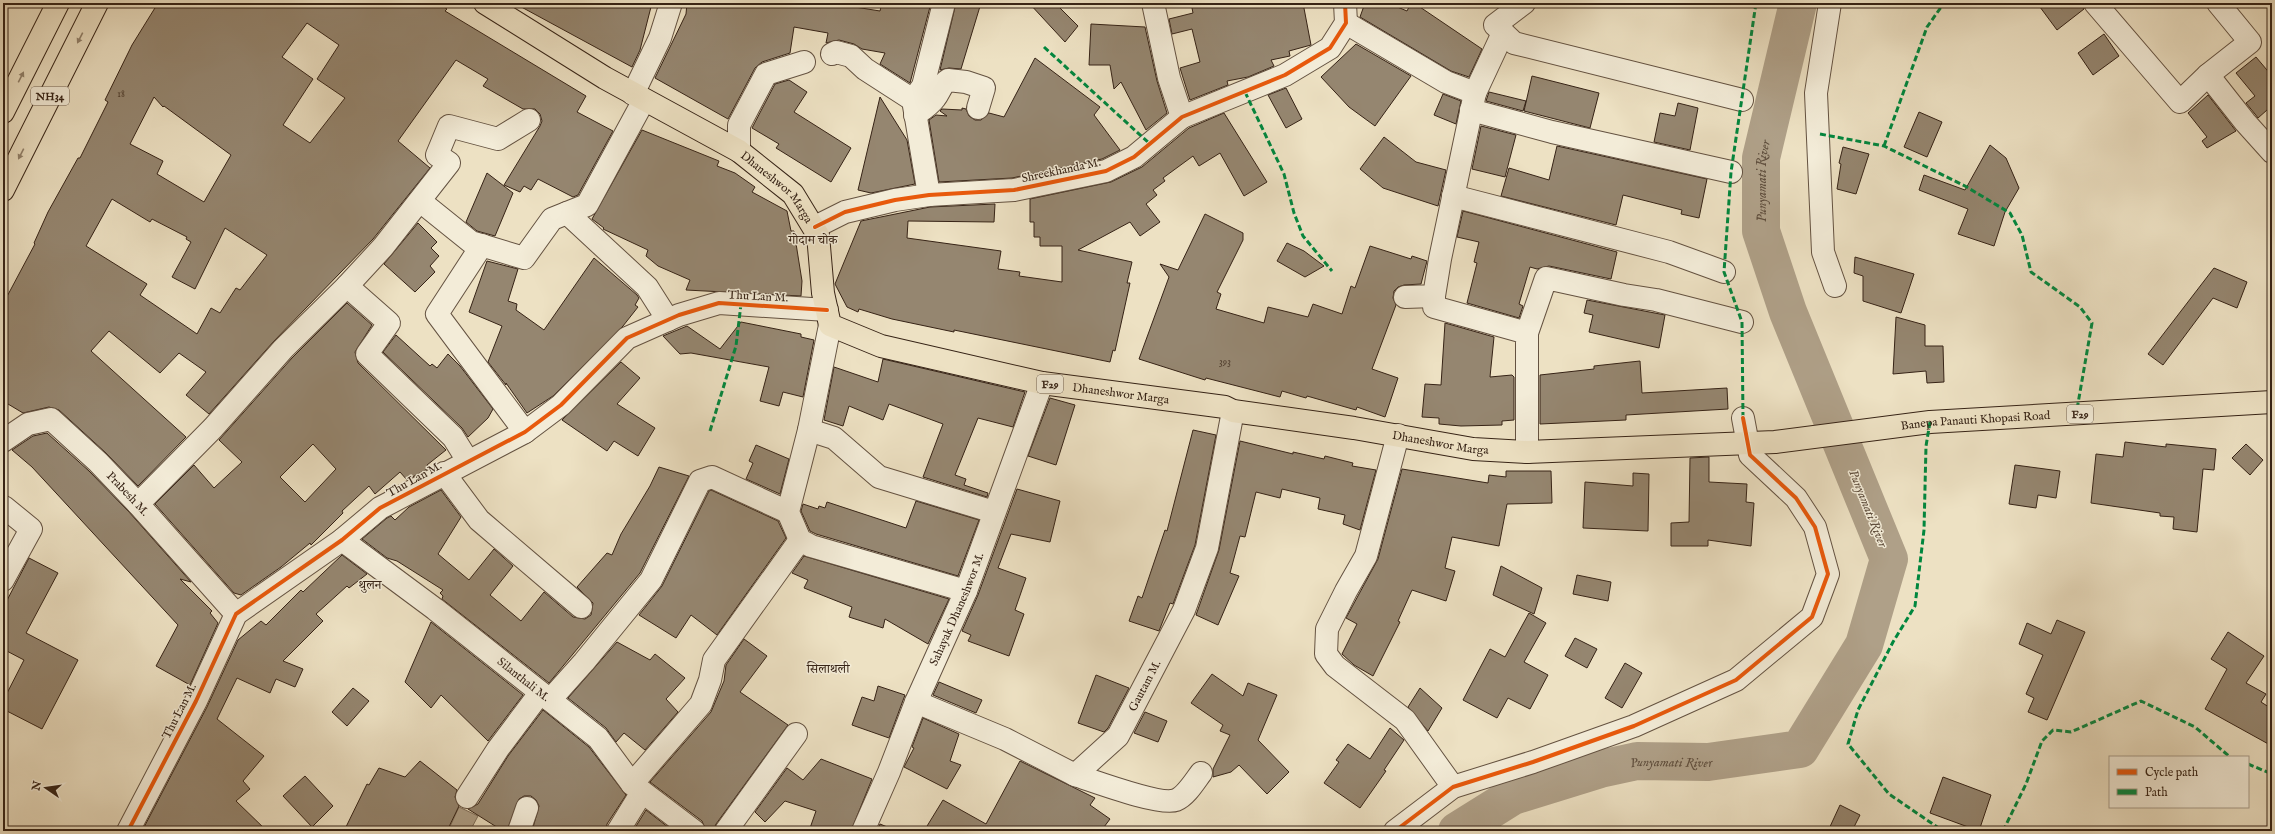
<svg xmlns="http://www.w3.org/2000/svg" width="2275" height="834" font-family="'IM FELL English','Noto Serif Devanagari',serif">
	<style>
		.water { fill: #afa088; stroke: #7f6e5a }
		.lines { fill: none; stroke-linecap: round; stroke-linejoin: round }
		.river { stroke: #afa088; stroke-width: 38 }
		.building { fill: #958670; stroke: #362316; fill-rule: evenodd }
		.street-casing { stroke: #645241; stroke-width: 24 }
		.primary-casing { stroke: #362316; stroke-width: 24 }
		.highway-casing { stroke: #362316; stroke-width: 24 }
		.street { stroke: #f3ecd8; stroke-width: 22 }
		.primary { stroke: #ede1c3; stroke-width: 22 }
		.highway { stroke: #ede1c3; stroke-width: 22 }
		.quiet { stroke: #00873e; stroke-width: 3; stroke-dasharray: 6 3; stroke-linecap: butt }
		.cycleway-casing { stroke: #f3ecd8; stroke-width: 6 }
		.cycleway { stroke: #e8590c; stroke-width: 4 }
		.oneway { fill: #92826c }
		.labels { text-anchor: middle; stroke-width: 3; stroke-linejoin: round; paint-order: stroke }
		.number-label { font-size: 10px; fill: #4e3c2c }
		.shield { fill: #f3ecd8; stroke: #6f5f50; stroke-width: 1 }
		.shield-label { font-size: 11px; font-weight: bold; fill: #362316 }
		.street-label { font-size: 12px; fill: #362316; stroke: #f3ecd8 }
		.water-label { font-size: 13px; font-style: italic; fill: #604f3e; stroke: #f3ecd8 }
		.neighbourhood-label { font-size: 13px; fill: #362316; stroke: #f3ecd8 }
	</style>
	<rect width="100%" height="100%" fill="#ede1c3"/>
	<filter id="stains"><feTurbulence type="fractalNoise" baseFrequency=".005" numOctaves="4"/><feColorMatrix values="0 0 0 0 .2 0 0 0 0 .09 0 0 0 0 .02 0 0 0 .5 -.17"/></filter>
	<radialGradient id="worn" r=".72"><stop offset=".6" stop-color="#630" stop-opacity="0"/><stop offset="1" stop-color="#630" stop-opacity=".3"/></radialGradient>
	<path class="water" d="M459,807L478,816L470,831H448Z"/>
	<g class="lines">
		<path class="river" id="s1" d="M1457,831L1513,796L1600,769L1637,761L1708,762L1800,749L1864,645L1889,559L1788,312L1761,231V158L1798,3"/>
	</g>
	<path class="building" d="M158,3H438L447,9L445,11L586,96L577,112L613,131L578,195L573,197L538,179L531,190L524,186L520,192L504,185L540,126L542,121L540,114L535,109H523L483,86L488,79L456,60L398,141L430,168L373,239L274,341L209,414L186,395L206,372L179,353L160,373L109,331L91,351L186,437L138,486L106,453L59,410L49,407L23,413L3,401V304L35,244L34,243L48,212L78,158H80L108,102L105,100L132,45ZM307,23L339,45L317,79L345,98L310,143L283,125L313,79L282,57ZM154,97L163,107L164,106L231,155L204,202L157,174L163,161L130,144ZM112,199L150,222L152,219L187,237L186,239L191,242L172,277L195,289L225,228L267,255L240,290L236,288L220,313L211,308L197,334L140,295L147,284L86,246Z
		M514,3H652L640,50L632,67Z
		M687,3H830L880,11L882,3H931L910,83L880,64L885,53L862,49L854,44L839,40L826,43L828,33L794,27L790,53L762,62L755,68L728,119L655,78L686,14Z
		M956,3H981L961,69L949,68L940,70Z
		M1029,3H1055L1078,26L1065,42Z
		M1191,3H1303L1311,45L1289,51L1290,56L1271,60L1274,66L1248,77L1227,81L1228,85L1190,100L1180,68L1200,62L1192,29L1172,34L1169,19L1193,13Z
		M1365,3H1388L1407,11L1411,3H1414L1482,49L1469,77L1451,71L1360,17Z
		M2037,3H2083L2084,9L2057,30Z
		M1091,24L1145,27L1157,81L1167,113L1146,130L1121,82L1114,89L1110,65H1089Z
		M2104,34L2119,56L2093,75L2078,53Z
		M1356,44L1411,76L1375,126L1349,107L1321,77Z
		M2256,57L2272,76V116L2267,110L2258,118L2255,114L2246,103L2255,96L2236,73Z
		M1035,58L1100,107L1094,115L1120,150L1102,159L1012,178L939,182L929,120L936,115L947,116L940,111L942,109L962,110V108L966,109L969,116L975,120H981L989,113L1004,117Z
		M1532,76L1599,93L1590,128L1524,111Z
		M789,80L807,92L794,112L851,148L831,182L776,148L779,144L752,128L775,84Z
		M1286,88L1302,119L1286,128L1268,95Z
		M1489,92L1526,101L1523,111L1486,101Z
		M1443,94L1461,101L1456,124L1434,115Z
		M2208,95L2236,131L2207,148L2202,141L2207,137L2188,113Z
		M880,97L907,140L915,184L871,193L858,190Z
		M1678,103L1698,108L1690,150L1654,142L1660,113L1675,116Z
		M1919,112L1942,122L1927,157L1904,147Z
		M1224,113L1267,182L1244,196L1220,153L1199,166L1193,156L1163,178L1165,181L1153,190L1157,195L1146,204L1160,222L1140,236L1130,222L1078,250L1132,262L1127,283H1130L1115,351L1113,350L1110,362L954,330V332L892,319L859,309L858,312L847,307L835,284L861,221L930,207L995,204L994,222L908,221L907,238L1001,251L998,269L1020,272L1019,276L1062,282V246H1040V237H1034V222H1030V199L1111,182L1142,167L1189,128Z
		M1481,126L1516,135L1505,177L1472,169Z
		M642,130L719,161L717,166L735,173L755,187L752,192L787,211L791,231H794L802,281L801,296L686,290L690,280L658,266L646,256L648,250L603,229L604,228L592,219Z
		M1384,137L1416,162L1446,170L1438,206L1383,188L1360,169Z
		M1990,145L2006,158L2019,188L2005,212L1994,246L1958,234L1968,209L1919,190L1924,175L1965,190Z
		M1557,146L1707,179L1699,218L1681,214L1682,210L1623,195L1616,225L1501,196L1509,168L1549,180Z
		M1843,147L1869,154L1856,194L1837,189L1841,164L1839,163Z
		M487,173L513,193L495,236L477,231L466,222Z
		M1463,211L1617,252L1611,279L1549,266L1537,269L1530,267L1519,304L1523,306L1519,318L1467,303L1477,263L1474,262L1479,242L1457,237Z
		M1205,214L1243,233V240L1217,292L1221,294L1216,309L1264,323L1268,307L1308,317L1313,304L1342,314L1351,286L1355,288L1370,246L1411,259L1412,256L1427,261L1421,284L1404,285L1398,287L1394,291L1393,298L1396,305L1372,369L1398,378L1385,417L1357,407L1356,410L1307,396L1306,398L1282,391L1280,397L1206,378L1205,380L1139,359L1169,277L1160,264L1178,270Z
		M418,223L437,242L431,248L439,256L430,266L435,272L415,292L384,264Z
		M1287,243L1304,251L1324,266L1305,277L1277,261Z
		M1855,257L1914,274L1901,313L1863,301V276L1854,273Z
		M594,258L637,295L639,298L635,305L638,307L623,326L553,396L527,413L506,383V385L488,362L502,326L469,312L487,261L518,269L508,301L517,304L516,310L544,330Z
		M2214,268L2247,282L2237,308L2213,298L2163,365L2148,354Z
		M1587,300L1665,315L1659,348L1589,332L1593,315L1584,313Z
		M347,303L372,325L355,352L358,363L446,450L427,465L429,468L407,480L400,472L375,494L369,486L342,511L343,513L311,545L310,543L281,567L241,595L234,593L155,504L194,465L214,488L242,462L219,440L292,358ZM313,444L336,469L305,502L280,477Z
		M1896,317L1925,325V346H1943L1944,382L1927,383L1926,371L1893,374Z
		M741,322L801,334V337L814,340L803,397L783,392L779,406L760,401L769,367L691,353L680,354L663,336L687,326L720,349Z
		M1445,323L1494,337L1490,377L1512,375L1514,377V420L1502,421V425L1461,426L1439,424V418L1422,417L1425,384L1441,385Z
		M396,335L430,366L432,364L437,368L448,354L460,366L493,409L488,418L468,437L462,428L383,352Z
		M883,359L1025,392L1013,427L978,418L955,475L966,479L964,485L988,493L987,497L923,477L943,424L889,404L883,420L849,406L843,426L824,420L834,367L878,382Z
		M1640,361L1642,393L1727,388L1728,409L1626,415V420L1540,424V375L1594,369V366Z
		M621,362L640,378L617,404L655,428L638,456L614,441L607,451L562,420Z
		M1050,398L1075,405L1056,465L1028,456Z
		M1193,430L1216,435L1195,545L1173,604L1170,603L1159,631L1129,621L1138,596L1142,598L1165,530L1167,531Z
		M47,433L89,471L129,512L191,582L180,579L212,611L210,613L218,623L190,685L156,666L178,625L32,467L12,450L33,436Z
		M1240,441L1293,454V452L1324,459L1325,456L1353,463L1352,466L1376,470L1360,530L1343,524L1345,515L1318,509L1320,498L1282,489L1280,498L1256,492L1245,537L1240,536L1230,573L1239,576L1218,625L1196,615L1219,550Z
		M2125,442L2166,447V444L2216,449L2214,470L2203,469L2197,532L2173,529L2174,517L2160,516V513L2091,503L2096,454L2123,457Z
		M2246,444L2263,460L2250,475L2232,458Z
		M756,445L789,459L780,494L746,479L753,463L749,461Z
		M1709,457V482L1747,484L1746,502L1754,503L1751,546L1708,540V546H1671V523L1689,522L1690,458Z
		M2015,465L2060,471L2056,498L2038,495L2036,508L2009,504Z
		M659,467L689,476L640,573L549,683L442,599L443,596L440,593L443,590L397,561L387,558L362,539L387,518L391,516L395,520L409,507L441,490L461,517L438,554L469,580L494,549L513,566L490,595L521,621L544,592L573,617L585,619L591,615L593,603L577,587L607,553L612,555L621,534L650,486Z
		M1402,469L1488,483L1489,475L1506,477V471H1551L1552,503L1507,504L1499,546L1452,537L1445,568L1455,571L1446,601L1412,590L1398,621L1400,622L1373,676L1354,665L1342,654L1357,624L1346,618L1378,559Z
		M1633,473L1649,474L1648,531L1583,528L1585,482L1633,486Z
		M1017,489L1060,501L1050,542L1011,534L998,568L1026,578L1015,610L1024,614L1009,656L968,641L971,635L962,631L978,595Z
		M711,490L778,521L786,538L717,635L691,615L676,638L639,615L662,586L709,491Z
		M916,501L979,520L958,576L816,534L810,531L801,511L803,504L818,509L819,506L825,508L827,502L906,528Z
		M342,555L367,574L349,588L347,586L316,614L323,621L283,661L303,669L295,687L276,679L270,693L237,678L217,719L264,756L243,781L250,789L236,801L267,831H142L207,707L238,640L261,621L266,625L301,590L303,592Z
		M804,556L949,599L928,644L885,619L883,628L849,617L852,607L804,588L808,580L792,573Z
		M29,558L58,573L26,633L78,660L42,729L3,709V701L24,660L3,649V608Z
		M1501,566L1542,588L1534,614L1493,595Z
		M1577,575L1611,582L1608,601L1573,594Z
		M1529,613L1546,623L1524,662L1548,675L1530,709L1508,698L1497,718L1463,700L1490,649L1505,657Z
		M2057,620L2085,632L2047,720L2028,712L2034,698L2026,694L2043,655L2019,644L2027,623L2051,634Z
		M431,622L523,695L488,741L441,695L431,708L405,682Z
		M2228,632L2264,656L2246,683L2266,694L2261,702L2272,709V746L2205,709L2227,669L2211,659Z
		M1575,638L1597,649L1587,668L1565,656Z
		M744,639L767,656L740,692L788,725L716,824L713,831H706L702,821L650,782L711,712L724,681L726,665Z
		M617,642L650,660L655,654L685,678L666,699L678,712L645,750L624,733L616,742L606,728L568,698Z
		M1625,663L1642,673L1622,708L1605,698Z
		M1212,674L1243,696L1248,683L1277,695L1258,740L1289,772L1267,794L1239,765L1231,772L1213,777V769L1230,735L1220,731L1223,725L1191,703Z
		M1096,675L1129,688L1108,728L1104,732L1078,723Z
		M939,682L982,700L976,713L933,695Z
		M878,686L905,695L889,738L852,725L862,697L874,701Z
		M353,688L369,701L347,726L332,712Z
		M1420,688L1442,708L1428,731L1408,707Z
		M543,710L589,747L626,795L607,824L606,831H532L539,806L536,800L531,796H524L519,799L507,831H503L468,809L478,804L508,756Z
		M1145,712L1167,721L1158,742L1134,733Z
		M923,718L959,734L950,761L961,765L947,789L904,767L914,748L912,747Z
		M1390,728L1404,740L1384,770L1386,771L1360,808L1324,783L1339,762L1336,760L1348,744L1370,759Z
		M821,759L872,779L851,831H809L816,811L785,801L765,822L755,812L787,768L803,780Z
		M420,761L457,790L455,797L459,806L447,831H344L367,784L369,785L379,768L405,777Z
		M1020,761L1095,798L1090,805L1110,819L1101,831H924L943,800L986,824Z
		M305,776L333,806L312,827L283,796Z
		M1943,777L1991,795L1979,831L1930,813Z
		M1840,805L1860,815L1852,831H1828Z
		M646,810L673,831H633Z
		M880,824L897,831H877Z"/>
	<g class="lines">
		<g class="street-casing">
			<g id="street">
				<path d="M1153,3L1169,78L1182,117"/>
				<path d="M1524,3L1495,25L1514,43L1742,100"/>
				<path d="M1830,3L1816,93L1823,252L1835,286"/>
				<path d="M2095,3L2180,102L2208,75L2245,122L2272,152"/>
				<path d="M1346,23L1446,82L1475,93L1440,259L1434,296L1405,297"/>
				<path d="M832,54L836,52L851,56L865,69L913,100"/>
				<path d="M2208,75L2250,42L2218,3"/>
				<path d="M1475,93L1503,33"/>
				<path d="M633,94L660,38L671,3"/>
				<path d="M1471,110L1552,132L1731,172"/>
				<path d="M915,115C922,110 930,105 935,98C940,92 941,84 948,80L966,82L984,88L978,108"/>
				<path d="M739,151V125L766,74L804,62"/>
				<path d="M929,195L913,100L923,86L944,3"/>
				<path d="M1453,196L1669,252L1724,272"/>
				<path d="M420,201L471,242L524,258L552,219L587,205L644,100"/>
				<path d="M567,213L647,287L668,320"/>
				<path d="M815,227L845,212L895,200L929,195L1014,190L1106,171L1134,157L1182,117L1285,75L1330,48L1346,23L1345,3"/>
				<path d="M482,245L437,314L525,432"/>
				<path d="M347,286L389,323L367,354L453,437L468,461"/>
				<path d="M1434,296V307L1527,333V452"/>
				<path d="M830,325L809,430L788,512L800,540L811,546L966,591"/>
				<path d="M1527,333L1546,278L1624,295L1656,300L1742,322"/>
				<path d="M809,430L834,438L879,477L994,512"/>
				<path d="M1398,435L1366,556L1346,591L1327,629L1326,654L1335,666L1405,720L1453,787"/>
				<path id="s2" d="M3,441L28,424L51,419L98,462L138,504L236,614"/>
				<path d="M444,473L479,520L581,607"/>
				<path d="M138,504L213,428L283,349L347,286L383,247L449,163L437,155L449,126L498,139L529,120"/>
				<path id="s3" d="M342,540L435,609L598,738L632,784L694,831"/>
				<path d="M3,580L31,529L4,507"/>
				<path d="M550,700L584,662L651,580L700,481L712,477L788,512"/>
				<path id="s4" d="M916,702L1005,739L1075,775L1118,736L1184,610L1207,548L1233,411"/>
				<path d="M1075,775C1094,781 1160,806 1176,800C1186,796 1195,781 1201,773"/>
				<path d="M632,784L701,704L710,680L714,660L800,540"/>
				<path d="M467,797L498,749L540,693"/>
				<path d="M128,831L196,701L236,614L342,540L380,508L525,432L561,405L627,338L679,315L719,303L827,310"/>
				<path d="M519,831L527,808"/>
				<path d="M618,831L642,792"/>
				<path d="M726,831L796,734"/>
				<path id="s5" d="M863,831L889,772L916,702L966,591L1042,383"/>
				<path d="M1395,831L1453,787L1533,762L1634,726L1736,680L1812,617L1828,574L1815,527L1796,498L1750,455L1743,418"/>
			</g>
		</g>
		<g class="primary-casing">
			<g id="primary">
				<path id="s6" d="M485,3L605,78L739,151L793,194L818,235L823,293L830,325L881,346L1042,383L1225,407L1233,411L1354,428L1473,449L1527,452L1775,442L1930,422L2272,402"/>
			</g>
		</g>
		<g class="highway-casing">
			<path id="highway" d="M3,112L58,3
				M3,190L97,3"/>
		</g>
		<use href="#street" class="street"/>
		<use href="#primary" class="primary"/>
		<use href="#highway" class="highway"/>
		<path class="quiet" d="M1044,47L1150,144
			M1245,92L1284,174L1294,213L1303,236L1332,271
			M1820,134L1884,146L1965,186L2010,213L2022,235L2031,272L2080,307L2092,323L2076,415
			M1884,146L1927,27L1944,3
			M1743,418L1742,322L1724,272L1731,172L1756,3
			M1930,422L1926,446L1924,530L1915,606L1893,642L1858,710L1848,744L1889,794L1943,831
			M710,431L736,346L741,304
			M2248,764L2272,774
			M2003,831L2026,784L2042,741L2053,730L2071,732L2141,701L2195,727L2230,757"/>
		<g class="cycleway-casing">
			<path id="cycleway" d="M815,227L845,212L895,200L929,195L1014,190L1106,171L1134,157L1182,117L1285,75L1330,48L1346,23L1345,3
				M128,831L196,701L236,614L342,540L380,508L525,432L561,405L627,338L679,315L719,303L827,310
				M1395,831L1453,787L1533,762L1634,726L1736,680L1812,617L1828,574L1815,527L1796,498L1750,455L1743,418"/>
		</g>
		<use href="#cycleway" class="cycleway"/>
	</g>
	<defs><path id="oneway-solid" d="M-6-.8H1V-3.2L6.5 0L1 3.2V.8H-6Z"/></defs>
	<g class="oneway">
		<use href="#oneway-solid" transform="translate(80 38) rotate(117)"/>
		<use href="#oneway-solid" transform="translate(21 77) rotate(-63)"/>
		<use href="#oneway-solid" transform="translate(21 154) rotate(117)"/>
	</g>
	<g class="labels">
		<g class="number-label">
			<text x="121" y="97">18</text>
			<text x="1225" y="365">393</text>
		</g>
		<g class="shield">
			<rect x="31" y="87" width="38" height="18" rx="3"/>
			<rect x="1037" y="375" width="26" height="18" rx="3"/>
			<rect x="2067" y="405" width="26" height="18" rx="3"/>
		</g>
		<g class="shield-label">
			<text x="50" y="100">NH34</text>
			<text x="1050" y="388">F29</text>
			<text x="2080" y="418">F29</text>
		</g>
		<g class="street-label">
			<text transform="translate(1061 170) rotate(-12)" y="4">Shreekhanda M.</text>
			<text dy="4" stroke="none"><textPath href="#s6" startOffset="347">Dhaneshwor Marga</textPath></text>
			<text transform="translate(758 296) rotate(3)" y="4">Thu Lan M.</text>
			<text dy="4" stroke="none"><textPath href="#s6" startOffset="802">Dhaneshwor Marga</textPath></text>
			<text dy="4" stroke="none"><textPath href="#s6" startOffset="1663">Banepa Panauti Khopasi Road</textPath></text>
			<text dy="4" stroke="none"><textPath href="#s6" startOffset="1126">Dhaneshwor Marga</textPath></text>
			<text transform="translate(414 479) rotate(-29)" y="4">Thu Lan M.</text>
			<text dy="4" stroke="none"><textPath href="#s2" startOffset="161">Prabesh M.</textPath></text>
			<text dy="4" stroke="none"><textPath href="#s5" startOffset="241">Sahayak Dhaneshwor M.</textPath></text>
			<text dy="4" stroke="none"><textPath href="#s3" startOffset="229">Silanthali M.</textPath></text>
			<text dy="4" stroke="none"><textPath href="#s4" startOffset="290">Gautam M.</textPath></text>
			<text transform="translate(179 711) rotate(-63)" y="4">Thu Lan M.</text>
		</g>
		<g class="water-label">
			<text dy="5" stroke="none"><textPath href="#s1" startOffset="973">Punyamati River</textPath></text>
			<text transform="translate(1869 508) rotate(68)" y="5">Punyamati River</text>
			<text dy="5" stroke="none"><textPath href="#s1" startOffset="229">Punyamati River</textPath></text>
		</g>
		<g class="neighbourhood-label">
			<text x="813" y="244">गाेदाम चाेक</text>
			<text x="370" y="589">थुलन</text>
			<text x="828" y="673">सिलाथली</text>
		</g>
	</g>
	<rect width="2275" height="834" fill="none" stroke="#ede1c3" stroke-width="16"/>
	<rect x="4" y="4" width="2267" height="826" fill="none" stroke="#362316" stroke-width="2"/>
	<rect x="8" y="8" width="2259" height="818" fill="none" stroke="#362316"/>
	<rect x="2109" y="756" width="140" height="52" fill="#f3ecd8" stroke="#a79c8a"/>
	<rect x="2117" y="769" width="20" height="6" fill="#e8590c" stroke="#a79c8a"/>
	<text x="2145" y="776" font-size="12" fill="#362316">Cycle path</text>
	<rect x="2117" y="789" width="20" height="6" fill="#00873e" stroke="#a79c8a"/>
	<text x="2145" y="796" font-size="12" fill="#362316">Path</text>
	<g transform="translate(46 788) rotate(283)" stroke="#f3ecd8" stroke-width="3" paint-order="stroke">
	<path d="M0-3L7 15L0 10L-7 15Z" fill="#362316"/>
	<text y="-6" font-size="11" font-weight="bold" text-anchor="middle" fill="#362316">N</text>
	</g>
	<rect width="100%" height="100%" filter="url(#stains)"/>
	<rect width="100%" height="100%" fill="url(#worn)"/>
</svg>
